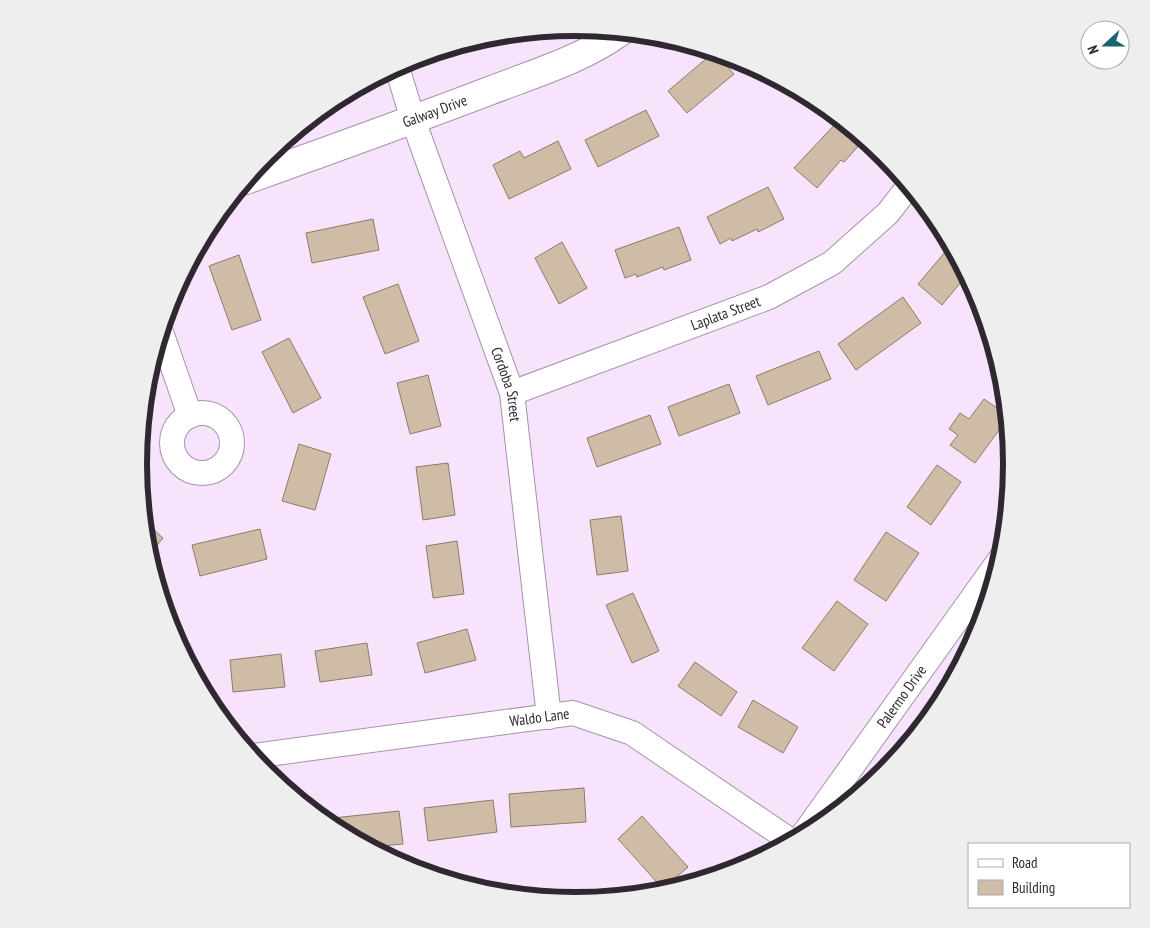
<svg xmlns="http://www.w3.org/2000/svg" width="1150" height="928" font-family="'PT Sans Narrow',sans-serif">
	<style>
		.building { fill: #cfbca6; stroke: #8d7b66 }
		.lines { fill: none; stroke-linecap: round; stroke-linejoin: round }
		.street-casing { stroke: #a593a9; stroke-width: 26 }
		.secondary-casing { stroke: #a593a9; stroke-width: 30 }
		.street { stroke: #fff; stroke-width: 24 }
		.secondary { stroke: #fff; stroke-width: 28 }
		.labels { text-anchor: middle; stroke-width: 4.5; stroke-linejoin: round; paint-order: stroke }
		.street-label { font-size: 15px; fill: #2f2831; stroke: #fff }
		.rim { fill: none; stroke: #2f2831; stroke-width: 6 }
	</style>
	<rect width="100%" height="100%" fill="#f7e4fc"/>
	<path class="building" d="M714,52L734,74L687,113L668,91Z
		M646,110L659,136L598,167L585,140Z
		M839,120L863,141L844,162L841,160L817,188L794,168Z
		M558,141L571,169L509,199L493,165L520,151L524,158Z
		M768,187L784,219L758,232L757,229L732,241L731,238L720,244L707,217Z
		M373,219L379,250L312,263L306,233Z
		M679,227L691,260L664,270L663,267L637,277L636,274L625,278L615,250Z
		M562,242L587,288L559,304L535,258Z
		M951,245L967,275L942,305L918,284Z
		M239,255L261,320L232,330L209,266Z
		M398,284L419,341L385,354L363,297Z
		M903,297L921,323L856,370L838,344Z
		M289,338L321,398L293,413L262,352Z
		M819,351L831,379L768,405L756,376Z
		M428,375L441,426L410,434L397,383Z
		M729,384L740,413L679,436L668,407Z
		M984,399L1007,415V419L975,463L950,445L958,435L949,429L960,413L969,419Z
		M650,415L661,444L597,467L587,438Z
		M299,444L331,454L315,510L282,501Z
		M448,463L455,515L423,520L416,467Z
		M937,465L961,482L931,525L907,507Z
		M621,516L628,571L597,575L590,520Z
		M144,521L163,538L149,555L147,549Z
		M260,529L267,559L200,576L192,545Z
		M886,532L919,553L886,601L854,580Z
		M457,541L464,594L433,598L426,546Z
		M633,593L659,651L632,663L606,605Z
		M837,601L868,624L834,671L802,648Z
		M467,629L476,660L425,673L417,643Z
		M367,643L372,675L320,682L315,651Z
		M281,654L285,687L233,692L230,660Z
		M695,662L737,692L721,716L678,686Z
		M753,700L798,727L783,753L738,727Z
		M584,788L586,822L511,827L509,794Z
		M493,800L497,832L428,841L424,808Z
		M399,811L403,844L371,847L334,828L333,818Z
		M642,816L688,867L663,889L618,839Z"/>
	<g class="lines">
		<g class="street-casing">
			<g id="street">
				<path id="s1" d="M397,67L413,120L512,393L549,717"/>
				<path d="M161,332L190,416"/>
				<path id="s2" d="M512,393L769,297L832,263L888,213L909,186"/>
				<circle cx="202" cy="443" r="30"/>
				<path id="s3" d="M253,756L573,713L632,733L791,841"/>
				<path id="s4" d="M803,835L1001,558"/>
			</g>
		</g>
		<g class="secondary-casing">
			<g id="secondary">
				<path id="s5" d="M246,180C327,151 408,122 489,91C533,74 581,60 620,32"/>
			</g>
		</g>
		<use href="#street" class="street"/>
		<use href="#secondary" class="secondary"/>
	</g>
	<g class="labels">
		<g class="street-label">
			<text dy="5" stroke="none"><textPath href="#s5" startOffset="201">Galway Drive</textPath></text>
			<text dy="5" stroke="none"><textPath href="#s2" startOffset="228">Laplata Street</textPath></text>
			<text dy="5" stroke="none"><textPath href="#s1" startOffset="336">Cordoba Street</textPath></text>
			<text dy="5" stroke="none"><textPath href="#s4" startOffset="170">Palermo Drive</textPath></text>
			<text dy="5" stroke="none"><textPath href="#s3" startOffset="289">Waldo Lane</textPath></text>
		</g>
	</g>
	<path d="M0 0H1150V928H0ZM147 464a428 428 0 1 1 856 0a428 428 0 1 1-856 0Z" fill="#eeeeef" fill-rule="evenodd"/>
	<path class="rim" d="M147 464a428 428 0 1 1 856 0a428 428 0 1 1-856 0Z"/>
	<rect x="968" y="843" width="162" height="65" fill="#ffffff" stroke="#aca9ad"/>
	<rect x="978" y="859" width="25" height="8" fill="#ffffff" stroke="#aca9ad"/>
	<text x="1012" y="868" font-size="15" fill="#2f2831">Road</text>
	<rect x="978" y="880" width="25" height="15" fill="#cfbca6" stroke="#aca9ad"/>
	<text x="1012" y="893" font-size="15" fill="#2f2831">Building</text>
	<g transform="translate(1105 45) rotate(249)"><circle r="24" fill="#ffffff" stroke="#aca9ad"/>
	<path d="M0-4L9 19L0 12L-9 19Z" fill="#19656f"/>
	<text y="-8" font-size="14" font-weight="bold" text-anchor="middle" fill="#2f2831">N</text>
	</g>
</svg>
